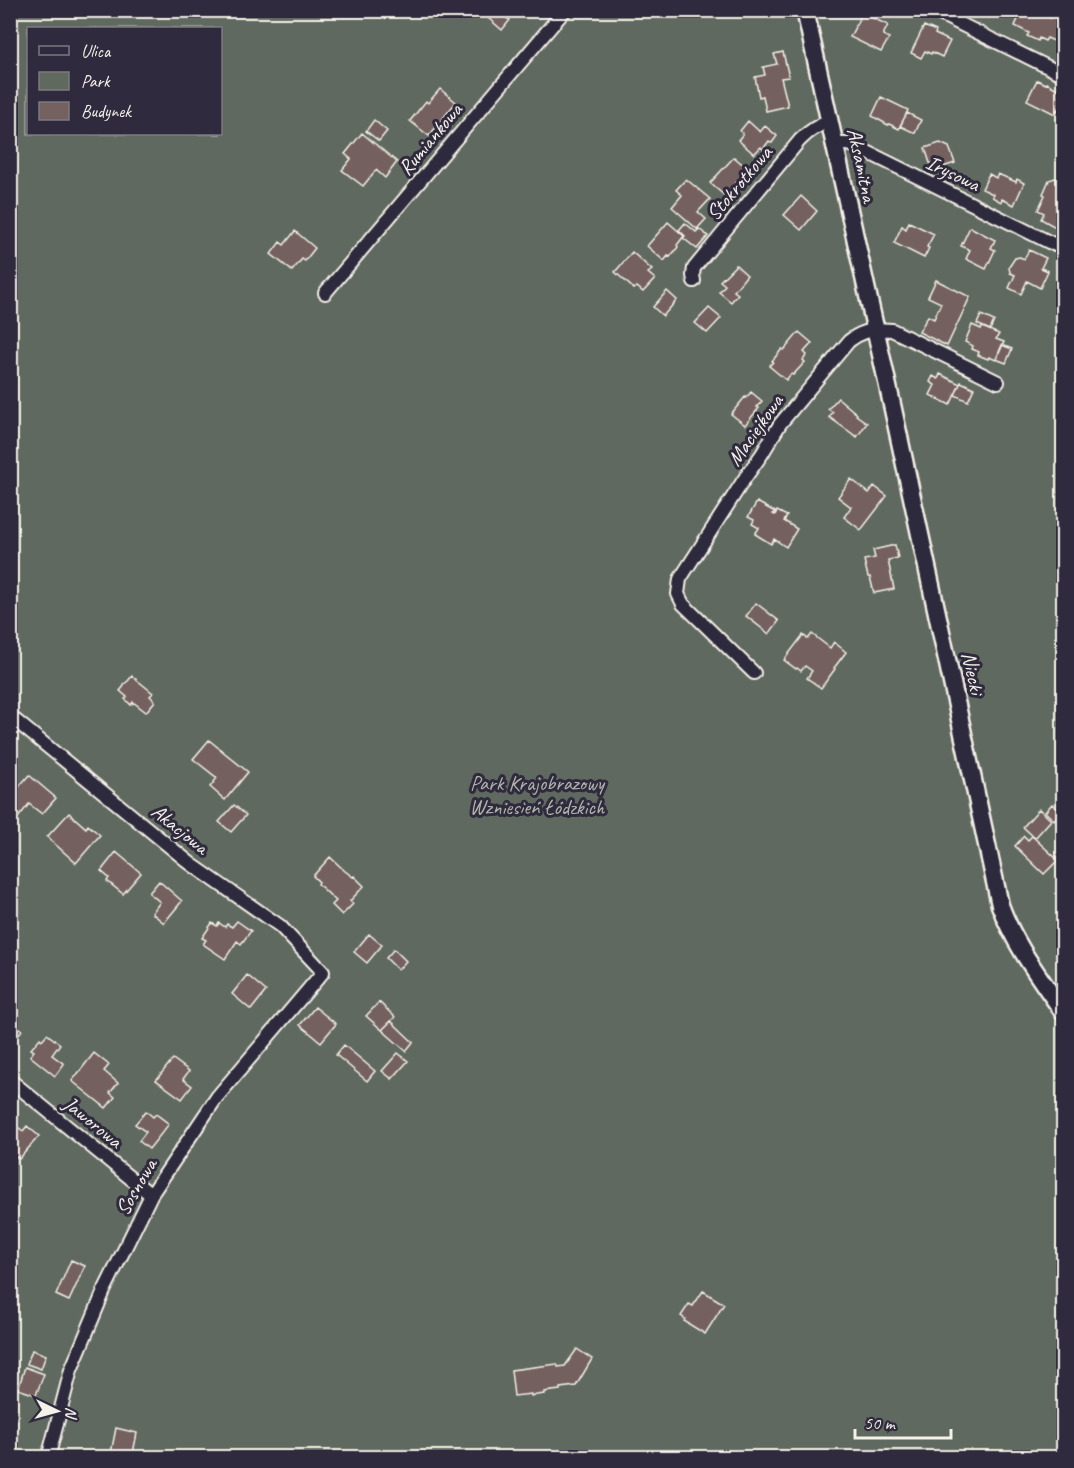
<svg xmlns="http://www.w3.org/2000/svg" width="1074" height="1468" font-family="Caveat,sans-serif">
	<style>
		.green { fill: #5f695e; stroke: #aaada3; stroke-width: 1.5; fill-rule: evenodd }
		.building { fill: #746160; stroke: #f4f1e8; stroke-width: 1.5 }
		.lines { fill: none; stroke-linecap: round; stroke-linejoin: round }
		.street-casing { stroke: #f4f1e8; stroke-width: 16 }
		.secondary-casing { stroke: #f4f1e8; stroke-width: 21 }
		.street { stroke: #2f2a3d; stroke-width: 12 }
		.secondary { stroke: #2f2a3d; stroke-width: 16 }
		.labels { text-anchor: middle; stroke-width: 6; stroke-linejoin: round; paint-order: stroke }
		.street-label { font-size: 21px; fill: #f4f1e8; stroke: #2f2a3d }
		.park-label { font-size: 21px; fill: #b1b4aa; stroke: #2f2a3d }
	</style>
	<rect width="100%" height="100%" fill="#2f2a3d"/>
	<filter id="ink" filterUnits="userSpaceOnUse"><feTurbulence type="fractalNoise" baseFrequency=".0167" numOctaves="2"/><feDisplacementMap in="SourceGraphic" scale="12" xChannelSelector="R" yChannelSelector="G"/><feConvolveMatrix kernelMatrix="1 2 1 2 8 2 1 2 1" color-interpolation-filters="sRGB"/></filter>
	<g filter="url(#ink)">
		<path class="green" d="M10,11H1063V1457H11ZM28,28H220V134H28Z"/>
		<path class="building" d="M479,10H512L506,18L510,20L502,30Z
			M1022,10H1035L1051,18L1053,14L1064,19L1054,41L1047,38L1045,41L1039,38L1038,41L1027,36L1029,33L1015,26Z
			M862,13L888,25L883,35L889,38L881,52L850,37Z
			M924,26L936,31L935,34L950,41L942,57L932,52L931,54L925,51L921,58L911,53Z
			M783,52L789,77L781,78L788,106L766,111L763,96L759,97L755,77L765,75L763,67L777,64L774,54Z
			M1037,80L1046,84L1047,83L1064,93V112L1058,109L1055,114L1027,100Z
			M440,89L456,102L429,136L410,121L426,101L428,103Z
			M881,97L908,110L899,129L889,124L888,125L872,116Z
			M907,113L921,120L915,133L900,126Z
			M374,120L387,131L379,141L366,131Z
			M748,121L760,132L765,126L777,136L772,143L769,141L763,149L761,147L754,154L738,140L743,134L740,131Z
			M362,133L397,162L385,178L376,170L363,186L342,170L351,159L345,154Z
			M940,143L949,147L955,163L940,168L930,163L925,148Z
			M734,157L747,168L740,176L741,178L725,196L710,183Z
			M989,174L996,178L998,174L1016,182L1017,179L1024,183L1014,205L1002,199L1001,202L992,197L993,194L982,189Z
			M1055,178L1063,183L1064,185V189L1059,198L1064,200V223L1062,222L1059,229L1041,219L1044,213L1038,210L1045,195L1043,194L1049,180Z
			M686,179L710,199L698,212L706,219L697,229L672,207L682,195L676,190Z
			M801,196L817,211L801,230L784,215Z
			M668,222L684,236L677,245L678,247L670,257L668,256L664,261L647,246Z
			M909,222L934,234L927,247L929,248L924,258L894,243L902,226L906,229Z
			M685,223L696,232L699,229L708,236L697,249L683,238L685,236L679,230Z
			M970,227L995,240L991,248L995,250L986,269L966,259L970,250L961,246Z
			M295,231L315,248L305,261L302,259L292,271L271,254L280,242L284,245Z
			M1029,250L1046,258L1041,268L1048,271L1040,288L1027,281L1021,294L1009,288L1015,275L1010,273L1009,267L1015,258L1020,257L1024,259Z
			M632,252L652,270L648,273L655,279L643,292L637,287L634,289L615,272Z
			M736,265L747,275L734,291L738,294L731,302L719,292L725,285L720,281Z
			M936,280L970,297L947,346L919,332L928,316L934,319L941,303L928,297Z
			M667,291L677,300L663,316L653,307Z
			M709,308L721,318L707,333L695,323Z
			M981,315L994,321L990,330L977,324Z
			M972,325L981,329L982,327L999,334L996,339L1004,342L996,360L989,357L988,359L978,355L979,352L972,349L973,346L965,342Z
			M799,332L812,343L804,352L807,355L803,360L805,362L793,375L791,374L786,380L769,366L773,362L772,361L782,349L784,350Z
			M1002,345L1012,349L1006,363L996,359Z
			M940,374L960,384L950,405L930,395L935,385L930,382L933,376L938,379Z
			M961,382L974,388L968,401L955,395Z
			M751,392L762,401L757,407L759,408L745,425L731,414L745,397L746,398Z
			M838,398L857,414L856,415L867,423L857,437L829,417L833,412L828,409Z
			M851,479L869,493L874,486L887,496L861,530L844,517L851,507L838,497Z
			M757,502L775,512L773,514L775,515L777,511L787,516L784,521L797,529L786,547L774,539L771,544L755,534L759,528L752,524L754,520L748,517Z
			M895,545L898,558L888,560L894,589L874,593L870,577H868L864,560L875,558L873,550Z
			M756,603L779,621L769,634L746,616Z
			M812,634L830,648L834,642L846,652L834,668L835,669L821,688L807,678L812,671L805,666L801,671L797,668L796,669L784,660L803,635L808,639Z
			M132,676L153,693L150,696L155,701L146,712L133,702L131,705L125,699L127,697L120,691L124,686V684L128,681Z
			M209,740L248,772L225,800L210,787L217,778L193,759Z
			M29,775L56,798L42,814L29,804L17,819L10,814V797Z
			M1052,804L1061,812L1054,820L1045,812Z
			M234,805L246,815L231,832L219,822Z
			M1039,809L1051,820L1035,838L1023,827Z
			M69,813L86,828L88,825L100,835L76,863L47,837Z
			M1024,836L1028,840L1032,836L1058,860L1044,874L1015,846Z
			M116,852L141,873L123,894L107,881L109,878L101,871Z
			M330,857L345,871L353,877L354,876L364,886L350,901L353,904L342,915L332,905L336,901L318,884L319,882L313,876Z
			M159,881L182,901L164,923L152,913L160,902L149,893Z
			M237,921L251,931L241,944L237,941L225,959L203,944L206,940L202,938L212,923L217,926L219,923L225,927L227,924L232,927Z
			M369,934L382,945L367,963L354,952Z
			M394,949L406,961L398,970L386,958Z
			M247,975L266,991L251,1010L232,994Z
			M379,1002L395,1017L382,1030L366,1016Z
			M315,1007L336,1024L321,1042L300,1025Z
			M10,1021L22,1030L13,1042L10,1040Z
			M391,1021L413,1042L406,1051L382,1030Z
			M47,1034L60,1044L52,1055L64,1064L55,1076L30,1056L34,1051L31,1049L40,1038L42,1040Z
			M344,1045L375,1071L367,1081L336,1055Z
			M94,1053L109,1065L104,1071L118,1083L110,1093L115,1097L106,1108L72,1081Z
			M398,1053L408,1061L392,1079L382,1071Z
			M173,1059L189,1071L183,1079L192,1086L182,1099L156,1080Z
			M146,1111L153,1117L156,1114L169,1124L149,1149L139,1141L146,1132L135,1124Z
			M10,1121L23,1131L27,1126L39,1136L19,1159L10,1153Z
			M71,1260L85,1266L69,1301L56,1295Z
			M703,1291L724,1304L705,1334L684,1321L685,1319L681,1316L689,1304L693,1306Z
			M577,1349L592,1359L576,1386L560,1388V1390L544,1392V1394L531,1396V1394L514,1396L511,1370L557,1364L558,1367L565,1366Z
			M32,1350L46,1355L41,1369L27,1364Z
			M25,1367L44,1374L36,1395L18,1389Z
			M116,1428L137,1433L132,1458H110Z"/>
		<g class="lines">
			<g class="street-casing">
				<path id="street" d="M932,10L1064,75
					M834,144H847L855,146L1053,244
					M694,281L693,275L694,268L800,140C809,131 817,125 829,122
					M325,293L565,10
					M754,673L683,604L678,594L680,579L745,478L762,454L780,424L849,341C861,331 875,328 892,330L998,382
					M10,716L191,864L280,926L323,972L217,1097L151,1195L104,1291L71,1370L48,1458
					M10,1080L151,1195"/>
			</g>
			<g class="secondary-casing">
				<path id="secondary" d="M805,10L891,400L1000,905C1014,944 1040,978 1064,1013"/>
			</g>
			<use href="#street" class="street"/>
			<use href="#secondary" class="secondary"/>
		</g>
	</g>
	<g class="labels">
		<g class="street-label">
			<text transform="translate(430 139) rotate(-50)" y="7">Rumiankowa</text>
			<text transform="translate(862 165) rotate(78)" y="7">Aksamitna</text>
			<text transform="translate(953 173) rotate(26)" y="7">Irysowa</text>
			<text transform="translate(739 183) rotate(-50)" y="7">Stokrotkowa</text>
			<text transform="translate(755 430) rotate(-55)" y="7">Maciejkowa</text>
			<text transform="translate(973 673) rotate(78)" y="7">Niecki</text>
			<text transform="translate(180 829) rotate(39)" y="7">Akacjowa</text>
			<text transform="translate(93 1122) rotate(39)" y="7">Jaworowa</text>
			<text transform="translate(136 1187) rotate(-60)" y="7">Sosnowa</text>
		</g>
		<g class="park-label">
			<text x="537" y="790">Park Krajobrazowy<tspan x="537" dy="24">Wzniesień Łódzkich</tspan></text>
		</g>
	</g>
	<rect width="1074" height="1468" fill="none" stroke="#2f2a3d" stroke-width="36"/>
	<rect x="18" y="18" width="1038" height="1432" fill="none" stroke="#f4f1e8" stroke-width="2" filter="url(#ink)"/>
	<rect x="27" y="27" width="195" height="108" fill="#2f2a3d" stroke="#7e7a81" stroke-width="1.5"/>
	<rect x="39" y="46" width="30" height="9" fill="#2f2a3d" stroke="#7e7a81" stroke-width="1.5"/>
	<text x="81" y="57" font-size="18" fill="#f4f1e8">Ulica</text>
	<rect x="39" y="72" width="30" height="18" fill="#5f695e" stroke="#7e7a81" stroke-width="1.5"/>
	<text x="81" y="87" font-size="18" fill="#f4f1e8">Park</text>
	<rect x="39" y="102" width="30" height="18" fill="#746160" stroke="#7e7a81" stroke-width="1.5"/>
	<text x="81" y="117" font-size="18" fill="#f4f1e8">Budynek</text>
	<g transform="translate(57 1411) rotate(95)" stroke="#2f2a3d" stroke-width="4.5" paint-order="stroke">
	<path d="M0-4.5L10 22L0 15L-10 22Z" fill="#f4f1e8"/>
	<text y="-9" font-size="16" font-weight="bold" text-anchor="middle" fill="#f4f1e8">N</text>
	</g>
	<path d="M855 1429v9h96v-9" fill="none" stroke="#f4f1e8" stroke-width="3"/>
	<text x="864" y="1429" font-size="18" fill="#f4f1e8" stroke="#2f2a3d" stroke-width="4.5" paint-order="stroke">50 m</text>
</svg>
